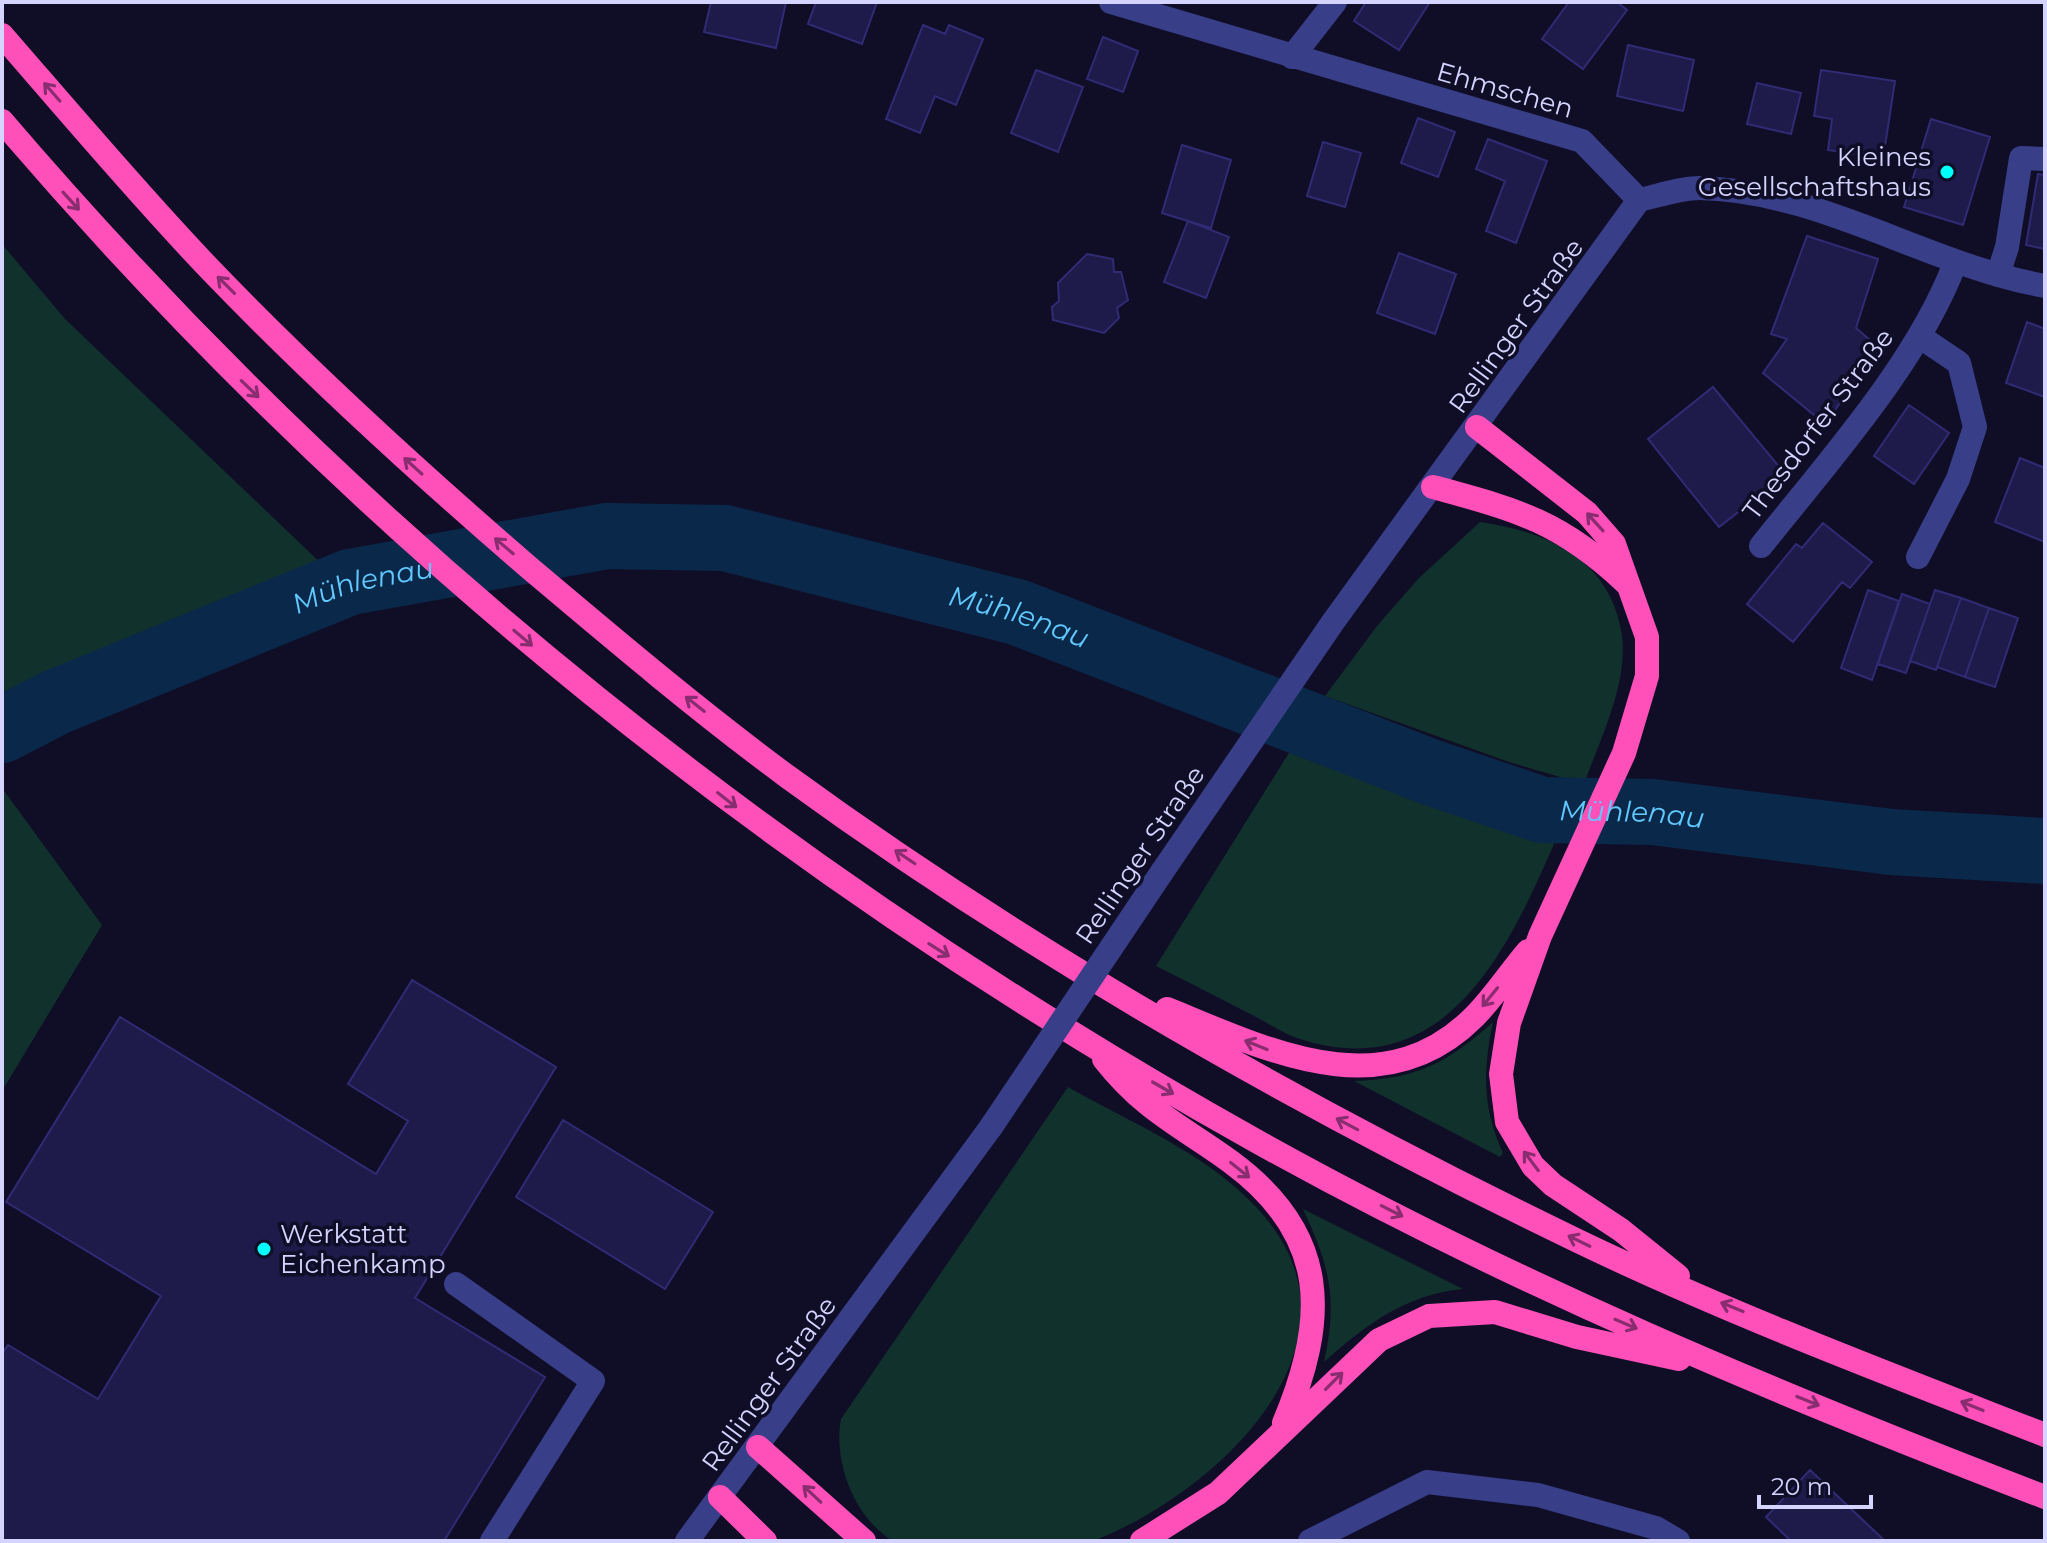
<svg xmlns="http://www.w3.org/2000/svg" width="2047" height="1543" font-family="Montserrat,sans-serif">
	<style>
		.green { fill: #11312c }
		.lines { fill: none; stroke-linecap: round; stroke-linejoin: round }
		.river { stroke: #0a294a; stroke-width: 66 }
		.building { fill: #1e1a49; stroke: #312b75; stroke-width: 2 }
		.minor { stroke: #383e88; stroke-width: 24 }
		.highway { stroke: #ff4fb8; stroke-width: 24 }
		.minor-bridge { stroke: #383e88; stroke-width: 24 }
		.oneway { stroke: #882e70 }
		.poi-dot { fill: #00fffb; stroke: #100e27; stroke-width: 3 }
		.labels { text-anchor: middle; stroke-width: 7; stroke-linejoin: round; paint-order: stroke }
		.street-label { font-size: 26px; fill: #d4d4ff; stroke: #100e27 }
		.poi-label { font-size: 26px; fill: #d4d4ff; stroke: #100e27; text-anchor: end }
		.water-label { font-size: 28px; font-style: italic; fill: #62c9ff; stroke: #100e27 }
	</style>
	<rect width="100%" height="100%" fill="#100e27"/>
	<path class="green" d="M2,244L65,319L326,568L75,666L2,704Z
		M1480,522C1548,532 1611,559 1622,636C1628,684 1600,740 1584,784L1509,762L1325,696L1377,626L1419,578Z
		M1302,732L1557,837C1509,948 1446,1088 1297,1038C1282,1033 1268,1023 1254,1016C1221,999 1189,982 1156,966Z
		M2,788L102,925L2,1091Z
		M1493,1022C1483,1070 1482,1108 1503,1153L1500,1157L1354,1081C1417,1079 1447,1063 1493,1022Z
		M1068,1087C1131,1123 1206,1153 1256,1207C1382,1340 1217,1493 1093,1541H893C854,1518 833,1461 841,1419Z
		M1303,1209L1463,1289C1407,1294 1365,1325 1324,1362C1338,1299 1330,1267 1303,1209Z"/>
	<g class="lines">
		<path class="river" id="s1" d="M2,730L56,702L350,582L607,536L725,538L1017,612L1430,772L1542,810L1653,812L1891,842L2045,851"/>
	</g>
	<path class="building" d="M711,2H786L776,48L704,32Z
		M816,2H877L862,44L808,24Z
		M1366,2H1430L1399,50L1354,21Z
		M1569,2H1617L1627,10L1583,69L1542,39Z
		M923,25L945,34L949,25L983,39L956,105L935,96L920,133L886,119Z
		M1103,37L1138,51L1123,92L1087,79Z
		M1628,45L1694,60L1683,111L1617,96Z
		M1036,70L1083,87L1058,152L1011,133Z
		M1821,70L1895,81L1883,159L1828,150L1832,119L1814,116Z
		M1757,83L1801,93L1791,134L1747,124Z
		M1418,118L1455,132L1438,177L1401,163Z
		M1931,119L1990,137L1963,225L1904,207Z
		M1488,139L1547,161L1516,243L1486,231L1505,181L1476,169Z
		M1323,142L1361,153L1345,207L1307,196Z
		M1182,145L1231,160L1211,228L1162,213Z
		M2038,174L2045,175V249L2026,245Z
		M1188,221L1229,237L1206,298L1164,282Z
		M1807,236L1878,259L1856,328L1879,348L1825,424L1763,373L1787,339L1771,334Z
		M1399,253L1456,274L1435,334L1377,313Z
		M1087,254L1113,259L1114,272H1121L1128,300L1117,308L1119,318L1104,333L1053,320L1052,307L1059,301L1058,283Z
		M2027,322L2045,329V397L2006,383Z
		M1713,387L1786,475L1719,527L1648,439Z
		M1909,405L1949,433L1914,484L1874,456Z
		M2020,458L2045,468V542L1995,522Z
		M1823,523L1872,562L1850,588L1842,582L1793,642L1747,604L1796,544L1802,548Z
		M1868,590L1899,601L1872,680L1841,668Z
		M1935,590L1961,598L1936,670L1910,661Z
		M1902,594L1930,604L1906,673L1878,664Z
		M1961,598L1989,608L1965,677L1937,667Z
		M1989,608L2018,618L1995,687L1965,677Z
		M412,980L556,1067L415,1298L545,1377L444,1541H2V1354L8,1345L98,1399L161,1296L6,1202L120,1017L376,1174L408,1121L348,1084Z
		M563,1120L713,1212L665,1289L516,1197Z
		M1810,1470L1885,1541H1791L1766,1517Z"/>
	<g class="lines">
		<path class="minor" d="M1111,2L1582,141L1639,200
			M1292,57L1335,2
			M1639,200C1658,196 1680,188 1699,188C1820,190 1928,265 2045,286
			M1998,275L2007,247L2021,158L2045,159
			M1761,546C1827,463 1918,362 1955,263
			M1918,557L1958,479L1975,427L1959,363L1919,336
			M1162,872L1333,622L1639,200
			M456,1284L593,1381L492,1541
			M687,1541L991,1127
			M1310,1541L1427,1482L1538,1495L1656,1528L1678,1541"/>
		<path class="highway" d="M2,35C68,111 133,188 202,261C307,371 418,472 533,571C616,641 700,712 788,777C1035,957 1304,1109 1580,1242C1730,1314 1889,1374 2045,1435
			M2,121C357,536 781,876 1258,1142C1509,1282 1777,1394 2045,1497
			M1477,427L1587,513L1614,544L1647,637V676L1624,753L1540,936L1509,1023L1501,1074L1507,1122L1533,1166L1553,1185L1621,1230L1678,1276
			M1433,487C1517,510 1560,521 1625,582
			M1167,1009C1266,1049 1382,1109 1474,1017C1494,997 1510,972 1528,951
			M1104,1059C1145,1111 1180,1125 1231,1162C1330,1235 1328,1319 1284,1423
			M758,1447L864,1541
			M720,1497L765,1541
			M1142,1541L1218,1493L1379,1340L1429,1316L1495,1312L1577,1337L1679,1359"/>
		<path class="minor-bridge" d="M991,1127L1162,872"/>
	</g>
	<defs><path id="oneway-shaft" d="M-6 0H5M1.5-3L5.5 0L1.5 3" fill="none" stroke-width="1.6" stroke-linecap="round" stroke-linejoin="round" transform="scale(2)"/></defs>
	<g class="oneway">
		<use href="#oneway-shaft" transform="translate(52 92) rotate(-131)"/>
		<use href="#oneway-shaft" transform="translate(71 201) rotate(48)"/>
		<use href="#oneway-shaft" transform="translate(226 285) rotate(-135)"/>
		<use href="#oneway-shaft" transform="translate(250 389) rotate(44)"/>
		<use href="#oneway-shaft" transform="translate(413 466) rotate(-138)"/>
		<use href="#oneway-shaft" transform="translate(1595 522) rotate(-132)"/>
		<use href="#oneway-shaft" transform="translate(504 546) rotate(-140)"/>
		<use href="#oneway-shaft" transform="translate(523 638) rotate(40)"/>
		<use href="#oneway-shaft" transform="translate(695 704) rotate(-142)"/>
		<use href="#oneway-shaft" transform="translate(727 800) rotate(38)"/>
		<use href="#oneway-shaft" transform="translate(905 857) rotate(-146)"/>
		<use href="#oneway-shaft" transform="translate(939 950) rotate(32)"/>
		<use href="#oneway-shaft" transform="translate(1490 997) rotate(129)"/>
		<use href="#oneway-shaft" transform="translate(1256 1045) rotate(-158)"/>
		<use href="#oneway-shaft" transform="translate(1163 1088) rotate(30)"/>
		<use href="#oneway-shaft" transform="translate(1347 1124) rotate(-152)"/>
		<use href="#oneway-shaft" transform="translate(1531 1161) rotate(-127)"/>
		<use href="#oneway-shaft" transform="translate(1240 1170) rotate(39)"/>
		<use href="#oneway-shaft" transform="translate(1392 1211) rotate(27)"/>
		<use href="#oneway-shaft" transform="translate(1579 1241) rotate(-154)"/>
		<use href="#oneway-shaft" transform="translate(1732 1307) rotate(-158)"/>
		<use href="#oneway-shaft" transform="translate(1626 1324) rotate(23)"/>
		<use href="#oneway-shaft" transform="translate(1334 1381) rotate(-45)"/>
		<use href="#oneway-shaft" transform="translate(1808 1401) rotate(22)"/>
		<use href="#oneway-shaft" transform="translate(1972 1406) rotate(-158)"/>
		<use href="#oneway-shaft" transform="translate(812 1494) rotate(-137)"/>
	</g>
	<g class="poi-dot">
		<circle cx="1947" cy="172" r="8"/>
		<circle cx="264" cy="1249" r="8"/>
	</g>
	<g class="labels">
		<g class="street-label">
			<text transform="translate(1505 90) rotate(16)" y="9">Ehmschen</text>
			<text transform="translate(1516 326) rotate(-54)" y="9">Rellinger Straße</text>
			<text transform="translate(1818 424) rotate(-53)" y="9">Thesdorfer Straße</text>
			<text transform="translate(1140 855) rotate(-56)" y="9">Rellinger Straße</text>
			<text transform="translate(769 1384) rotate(-54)" y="9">Rellinger Straße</text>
		</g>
		<g class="poi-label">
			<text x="1931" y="166">Kleines<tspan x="1931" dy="30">Gesellschaftshaus</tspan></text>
			<text x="280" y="1243" text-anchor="start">Werkstatt<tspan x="280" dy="30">Eichenkamp</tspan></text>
		</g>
		<g class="water-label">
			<text dy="10" stroke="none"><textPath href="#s1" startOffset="390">Mühlenau</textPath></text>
			<text dy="10" stroke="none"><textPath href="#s1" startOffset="1062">Mühlenau</textPath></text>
			<text dy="10" stroke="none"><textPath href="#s1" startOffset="1710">Mühlenau</textPath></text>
		</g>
	</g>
	<rect width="2047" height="1543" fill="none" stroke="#d4d4ff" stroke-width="8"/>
	<path d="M1759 1495v12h112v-12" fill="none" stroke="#d4d4ff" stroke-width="4"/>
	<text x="1771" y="1495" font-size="24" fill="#d4d4ff" stroke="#100e27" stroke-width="6" paint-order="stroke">20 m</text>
</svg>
